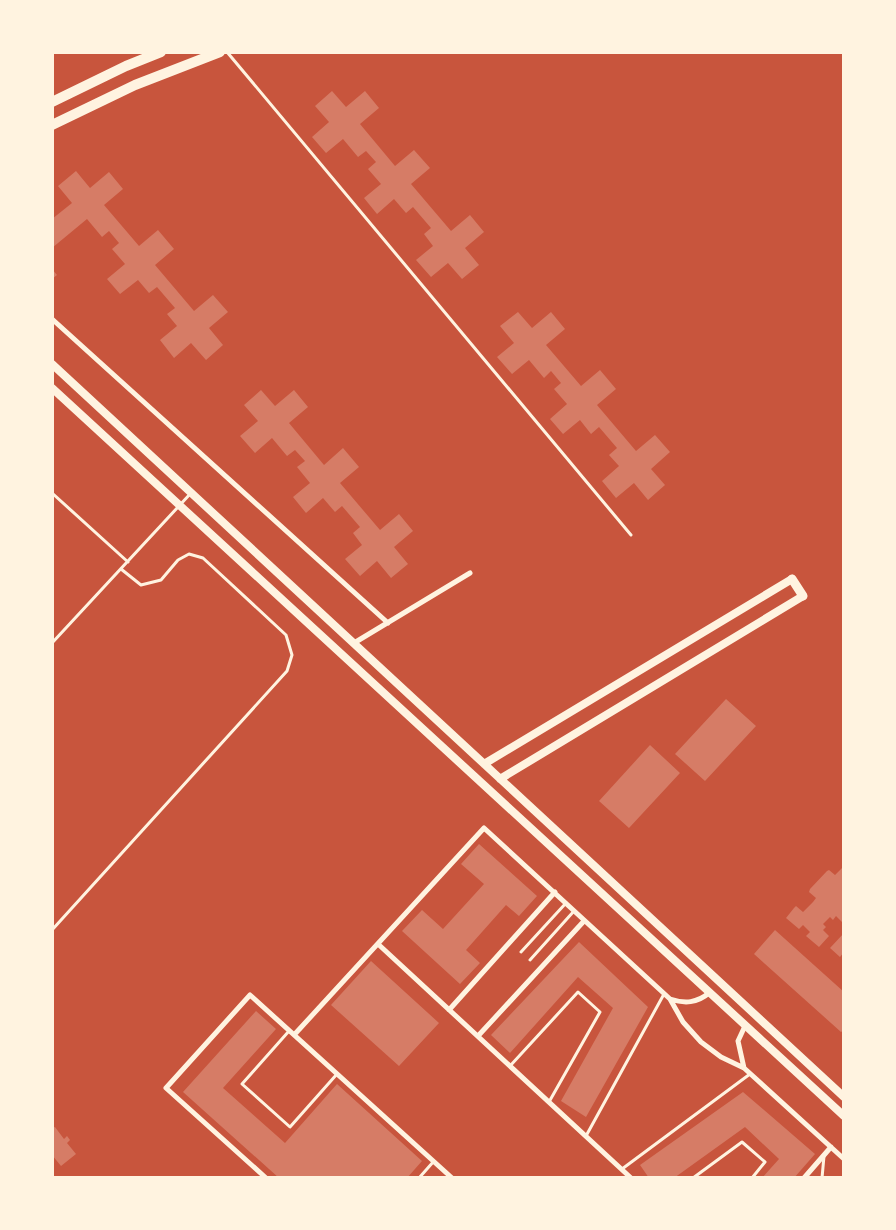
<svg xmlns="http://www.w3.org/2000/svg" width="896" height="1230" font-family="Overpass,sans-serif">
	<style>
		.building { fill: #d67c66 }
		.lines { fill: none; stroke-linecap: round; stroke-linejoin: round }
		.service { stroke: #fff3e0; stroke-width: 3 }
		.minor { stroke: #fff3e0; stroke-width: 5 }
		.tertiary { stroke: #fff3e0; stroke-width: 8 }
		.secondary { stroke: #fff3e0; stroke-width: 9 }
		.primary { stroke: #fff3e0; stroke-width: 10 }
	</style>
	<rect width="100%" height="100%" fill="#c8553d"/>
	<path class="building" d="M332,91L346,107L365,91L379,108L360,124L395,166L414,150L430,168L411,184L451,231L470,215L484,232L465,248L479,265L462,279L448,263L431,277L416,260L433,246L424,234L431,228L413,207L406,213L394,199L377,214L364,198L381,184L368,169L376,162L366,151L358,157L343,139L326,153L312,137L329,122L315,106Z
		M76,171L90,188L109,172L123,189L104,205L139,246L158,230L174,249L155,265L194,311L213,295L228,312L209,328L223,345L206,360L191,343L174,358L160,340L177,326L167,314L175,308L157,287L149,293L138,280L120,294L107,279L125,264L112,249L119,243L109,231L102,237L87,219L52,248V219L72,203L58,186Z
		M52,269L57,275L52,279Z
		M518,312L532,328L551,312L565,329L546,345L581,386L600,370L616,389L597,405L636,451L655,435L670,452L651,469L665,485L648,500L634,483L616,498L602,481L619,466L609,455L617,448L599,427L591,434L580,420L563,434L550,419L567,404L554,389L561,383L551,371L544,378L529,360L512,374L497,357L514,343L500,326Z
		M261,390L275,406L294,390L308,407L289,423L324,465L343,448L359,467L340,483L380,530L399,514L413,531L394,547L408,564L391,578L377,561L360,576L345,559L362,545L353,533L360,527L342,506L335,512L323,498L306,513L293,497L310,483L297,467L305,461L295,450L287,456L272,438L255,453L240,436L258,421L244,405Z
		M726,699L756,726L705,781L675,754Z
		M650,745L680,773L629,828L599,801Z
		M479,844L537,896L519,916L506,905L466,950L480,963L460,984L402,931L422,910L443,929L484,884L461,864Z
		M844,866V920L842,922L836,916L833,920L830,917L823,924L826,927L823,930L829,936L819,947L806,936L810,932L803,925L799,929L786,918L794,908L796,906L803,912L813,902L816,898L809,892L810,889L827,871L829,870L835,875Z
		M775,930L844,992V1030L841,1032L754,954Z
		M844,933V952L840,957L830,948Z
		M579,942L648,1007L586,1117L561,1101L613,1008L578,977L510,1053L491,1035Z
		M371,961L439,1023L399,1066L331,1005Z
		M256,1011L276,1029L223,1088L285,1143L337,1084L422,1161L407,1178H279L183,1092Z
		M743,1092L815,1154L794,1178H762L779,1159L745,1127L674,1178H649L640,1165Z
		M55,1127L64,1139L67,1136L70,1140L67,1143L76,1154L61,1166L52,1155V1128Z"/>
	<g class="lines">
		<path class="service" d="M227,52L631,535
			M52,493L128,562
			M52,643L191,493
			M52,930L287,671L292,655L286,635L203,558L189,554L178,560L161,580L141,585L121,569
			M521,952L566,903
			M530,960L574,911
			M289,1031L242,1084L290,1127L337,1074
			M510,1066L578,992L600,1012L549,1102
			M586,1136L664,994
			M622,1169L750,1074
			M419,1178L434,1161
			M693,1178L742,1142L765,1162L752,1178
			M822,1178L824,1156"/>
		<path class="minor" d="M52,319L388,623
			M354,643L470,573
			M378,944L631,1178
			M670,999C685,1004 697,1003 709,993
			M449,1010L555,892
			M294,1035L484,828L670,999L683,1022L701,1042L721,1057L744,1068L844,1159
			M478,1036L584,921
			M744,1068L738,1041L745,1026
			M266,1178L166,1088L250,995L452,1178
			M804,1178L831,1147"/>
		<path class="tertiary" d="M52,364L844,1097
			M52,388L844,1116
			M484,764L792,579
			M500,779L803,596"/>
		<path class="secondary" d="M792,579L803,596"/>
		<path class="primary" d="M52,102L126,66L161,52
			M52,125L135,85L220,52"/>
	</g>
	<rect width="896" height="1230" fill="none" stroke="#fff3e0" stroke-width="108"/>
</svg>
